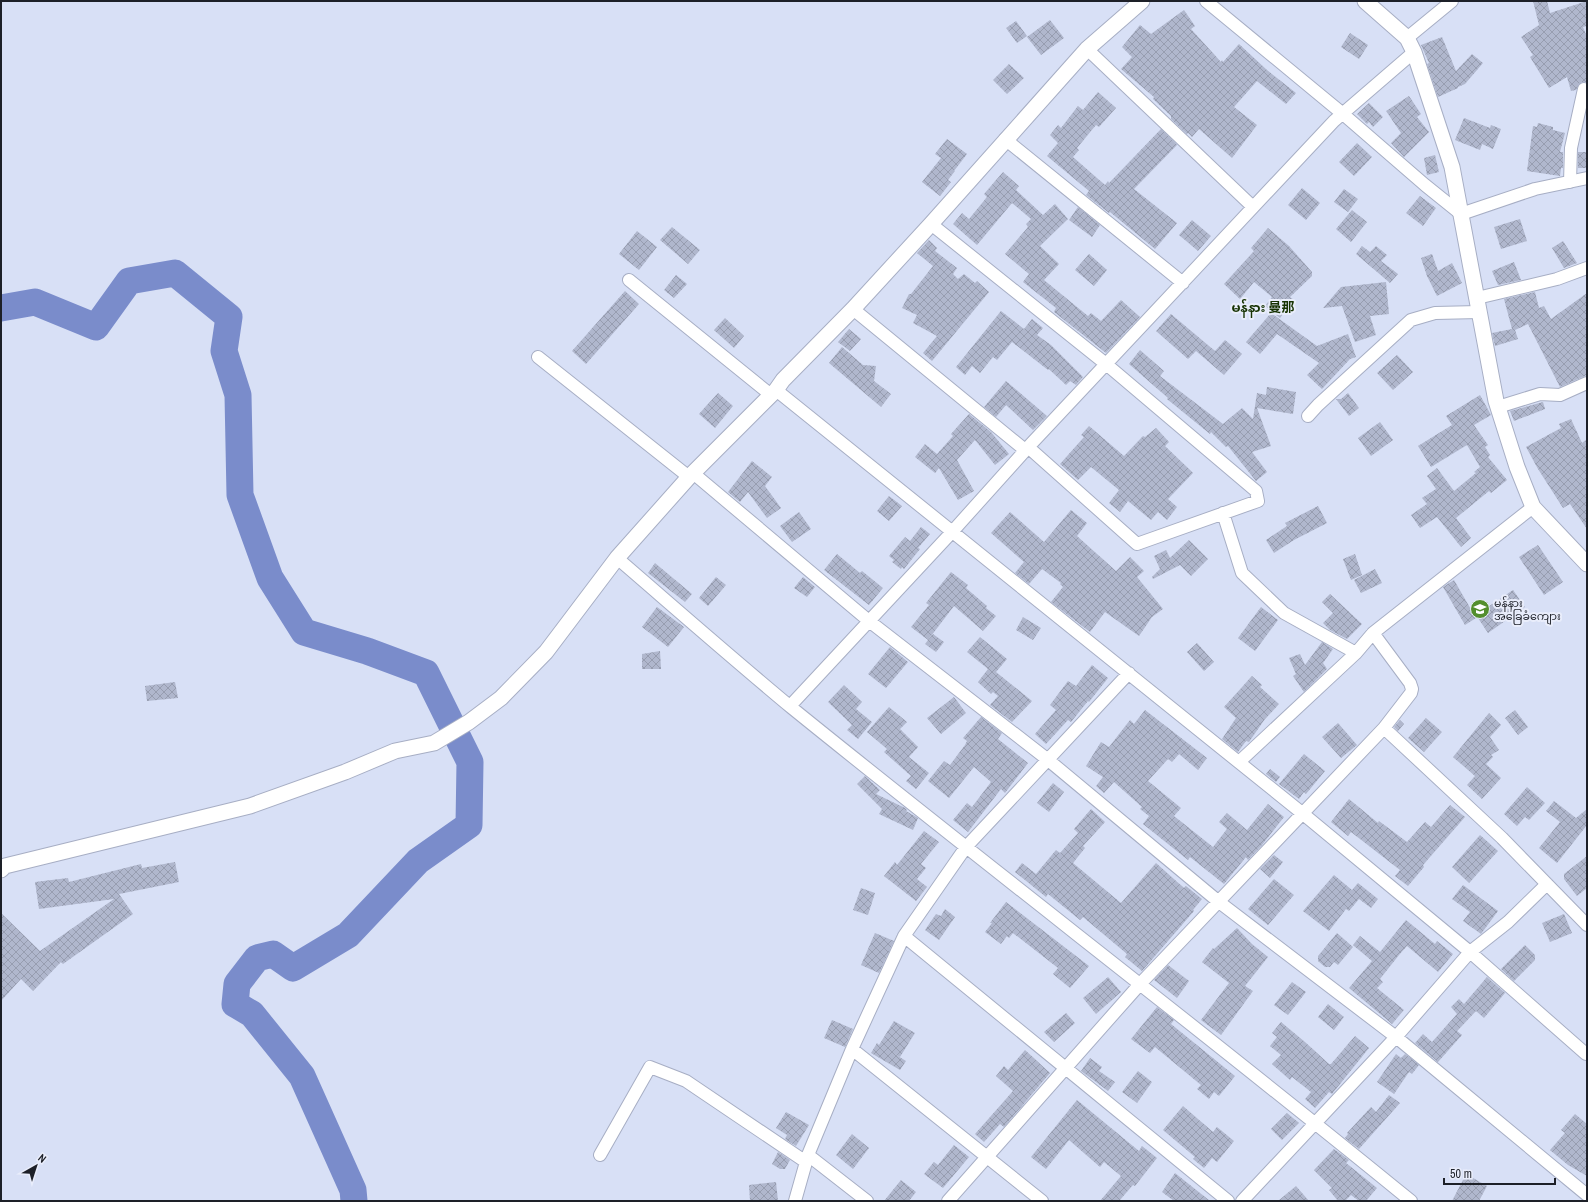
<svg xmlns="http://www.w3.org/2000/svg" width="1588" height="1202" font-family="'Archivo Narrow','Noto Sans SC','Noto Sans Myanmar',sans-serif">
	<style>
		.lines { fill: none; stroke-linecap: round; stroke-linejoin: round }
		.river { stroke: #7a8ccb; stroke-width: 27 }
		.building { fill: url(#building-cross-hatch) }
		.minor-casing { stroke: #a7aec4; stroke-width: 14 }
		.tertiary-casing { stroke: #a7aec4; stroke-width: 17 }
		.minor { stroke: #fff; stroke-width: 12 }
		.tertiary { stroke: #fff; stroke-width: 15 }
		.labels { text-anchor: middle; stroke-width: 4; stroke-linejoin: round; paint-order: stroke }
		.poi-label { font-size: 11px; fill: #1d2028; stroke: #e9edfb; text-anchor: start }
		.quarter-label { font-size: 13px; font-weight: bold; fill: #173303; stroke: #e9edfb }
	</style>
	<defs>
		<pattern id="building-cross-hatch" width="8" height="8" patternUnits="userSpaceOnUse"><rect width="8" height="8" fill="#b0b7cd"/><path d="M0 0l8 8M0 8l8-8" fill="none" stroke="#979db0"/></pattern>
	</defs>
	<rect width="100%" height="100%" fill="#d8e0f6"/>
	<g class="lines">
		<path class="river" d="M1,308L35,302L96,327L129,281L175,273L229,317L224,351L238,395L240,495L270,578L304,632L367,651L426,673L470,762L469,825L418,861L348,935L293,968L273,954L257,958L237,984L235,1004L252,1014L302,1076L353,1190L354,1201"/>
	</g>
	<path class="building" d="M1533,1H1547L1550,13L1587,1V26L1583,27L1587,37V82H1582L1579,84L1576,90L1571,91L1567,77L1549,88L1530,57L1533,55L1521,37L1539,25Z
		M1184,10L1195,26L1191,29L1221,62L1222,60L1223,62L1239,44L1267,70L1296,93L1286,104L1257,81L1234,107L1257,125L1232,158L1199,129L1192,137L1188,133L1187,134L1171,119V116L1153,99L1154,97L1121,69L1132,57L1122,47L1140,25L1151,34Z
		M1050,20L1064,38L1041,55L1027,37Z
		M1016,21L1027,36L1017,43L1006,28Z
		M1350,33L1368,45L1359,59L1341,47Z
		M1442,37L1456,71L1472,54L1483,63L1465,84L1458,87V88L1438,97L1427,64L1429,63L1421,45Z
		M1009,64L1024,78L1007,94L993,80Z
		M1098,92L1116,108L1099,127L1096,125L1077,148L1079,150L1073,157L1105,185L1108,181L1109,183L1161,129L1177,145L1134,189L1177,223L1155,249L1110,212L1109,213L1086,195L1089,191L1047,156L1058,143L1050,135L1058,125L1061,128L1078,106L1083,110Z
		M1409,96L1421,114L1417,117L1429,132L1404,157L1391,143L1401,133L1386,111Z
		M1369,103L1383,117L1373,127L1369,122L1367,124L1357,114Z
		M1464,118L1490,128L1491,125L1501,129L1493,149L1482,144L1480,150L1455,140Z
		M1538,123L1553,127V130L1565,133L1560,152H1563V168H1561L1560,176L1527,171L1533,126L1537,127Z
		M947,139L967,154L954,171H955L948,180L951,182L940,196L922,182L941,158L935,154Z
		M1357,143L1372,157L1354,176L1339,162Z
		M1578,152H1587V168H1578Z
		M1435,155L1439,172L1427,175L1424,158Z
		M1003,172L1019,186L1016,190L1043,215L1055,204L1068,219L1040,246L1059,264L1044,280L1088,316L1091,313L1101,321L1121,300L1140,317L1106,353L1054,312L1056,308L1023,282L1029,274L1005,254L1028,227L1026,224L1031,219L1012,203L977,245L953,224L962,213L969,219L987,197L984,194Z
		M1302,188L1320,203L1306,220L1288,205Z
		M1344,189L1358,199L1348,212L1334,202Z
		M1420,196L1436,208L1423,226L1406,213Z
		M1078,207L1100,225L1092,237L1069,220Z
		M1352,210L1367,222L1351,242L1336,229Z
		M1520,219L1527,241L1501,249L1494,227Z
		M1192,220L1211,236L1198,251L1179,235Z
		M672,227L700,250L688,264L660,240Z
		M1268,228L1289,246L1312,272V276L1290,297L1294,300L1280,318L1265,306L1272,297L1254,282L1240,299L1224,284L1254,251L1251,248Z
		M637,231L657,247L639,270L619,254Z
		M929,240L937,248L935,251L957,268L953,274L958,279L964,274L975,283L977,281L989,292L932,361L923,353L937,336L913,323L917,315L902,308L909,294H911L933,266L917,253Z
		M1563,241L1577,263L1564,268L1552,248Z
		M1362,246L1370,252L1376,246L1387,255L1381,261L1398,274L1390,283L1356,254Z
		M1089,254L1107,270L1094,286L1075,270Z
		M1432,254L1438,271L1452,263L1462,283L1437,296L1427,276L1421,258Z
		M1514,262L1521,280L1498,285L1492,271Z
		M676,275L687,284L674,298L664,290Z
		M1386,282L1389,314L1370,316L1376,335L1355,342L1342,306L1323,308L1341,287Z
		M625,291L639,304L586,364L572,351Z
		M1535,292L1539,308L1544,306L1551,319L1587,293V375L1560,387L1528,324L1515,330L1518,339L1495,346L1492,333L1512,329L1504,299Z
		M1001,311L1024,329L1032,319L1043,328L1037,335L1051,345L1083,377L1076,385L1070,381L1066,385L1049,369L1048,370L1012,342L997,360L993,357L980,373L972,366L965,375L956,367Z
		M1271,313L1317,346L1348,334L1356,357L1350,359L1322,389L1307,375L1319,363L1277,334L1260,354L1246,342Z
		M1171,314L1215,351L1225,340L1242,354L1224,375L1196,351L1188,359L1156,331Z
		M725,318L744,336L734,348L714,330Z
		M849,329L861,339L850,351L838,342Z
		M842,347L863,365L876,366L874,381L891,394L881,407L829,363Z
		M1140,350L1164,371L1160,376L1223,424L1242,408L1253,419L1257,393L1266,395L1267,387L1296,392L1293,414L1257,408L1271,446L1252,452L1267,472L1256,481L1228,446L1226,447L1211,432L1210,434L1167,399L1168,398L1129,364Z
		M1397,355L1413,372L1393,390L1377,373Z
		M1006,381L1047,416L1033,430L1006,405L996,417L984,407Z
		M718,393L733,406L715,428L699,414Z
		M1348,393L1359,408L1349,416L1336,399H1341Z
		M1480,395L1491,415L1474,425L1488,445L1485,447L1490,455L1488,457L1507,480L1491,493L1489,491L1456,518L1471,538L1461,547L1437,517L1420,528L1411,515L1427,504L1422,498L1436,489L1427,476L1437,468L1454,491L1476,473L1474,472L1480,467L1467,445L1431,467L1418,446L1452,425L1446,416Z
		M1543,402L1545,409L1514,421L1510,411Z
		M969,414L991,432L1009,454L995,465L975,440L957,460L974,491L958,500L939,468L935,473L915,457L925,444L937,454L953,436L951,434Z
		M1571,419L1582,443L1587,439V529L1570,504L1563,508L1538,469L1526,447L1561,428L1559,424Z
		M1380,422L1393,440L1371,456L1358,438Z
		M1089,426L1124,456L1143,436L1145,437L1156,428L1169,442L1165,446L1193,473L1168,499L1177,507L1167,520L1158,512L1151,520L1128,501L1120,512L1109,503L1119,490L1091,467L1078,480L1060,464L1084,437L1081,435Z
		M752,461L772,477L765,486L781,508L767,518L748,492L740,502L728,492Z
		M889,496L902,506L889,521L877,511Z
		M1318,506L1327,523L1294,540L1274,553L1266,540L1287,526L1285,523Z
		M1071,510L1087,523L1077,536L1116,571L1130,557L1144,571L1137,577L1163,609L1152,617L1139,636L1105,612L1090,632L1051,602L1063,587L1060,584L1061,583L1042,569L1029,584L1015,573L1024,562L991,533L1010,512L1044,542Z
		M799,512L811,529L792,542L780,526Z
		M921,527L930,534L918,548L920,549L904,569L902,567L901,569L892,562L894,560L889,556L905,537L910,541Z
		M1189,540L1208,559L1191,576L1180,565L1153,579L1152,577L1160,569L1154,556L1166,550L1170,558Z
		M1538,545L1563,582L1544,595L1519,557Z
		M837,554L860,573L862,571L883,588L869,605L824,570Z
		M1355,554L1362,575L1351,580L1343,559Z
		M655,563L692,594L685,602L648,573Z
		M1375,569L1382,583L1361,593L1354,580Z
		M951,572L968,585L966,588L987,606L986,608L996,616L983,631L954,606L928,640L911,627L929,605L926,603Z
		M716,577L726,585L708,606L699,598Z
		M803,577L815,587L807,597L794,588Z
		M1454,580L1476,618L1465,625L1443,587Z
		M1513,590L1525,607L1488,633L1476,615Z
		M1330,594L1362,624L1347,639L1330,630L1323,623L1333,613L1322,602Z
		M657,607L684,627L668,647L642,627Z
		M1261,607L1278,620L1255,651L1238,638Z
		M1023,617L1041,628L1033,640L1016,630Z
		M933,634L944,642L936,652L925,644Z
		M980,637L1007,659L996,672L1032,701L1012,722L990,705L998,696L993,692L991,694L978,682L988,669L967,652Z
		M1322,642L1333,649L1323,663L1327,669L1304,692L1293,676L1296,674L1289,658L1300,654L1305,665Z
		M1197,643L1214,662L1204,671L1187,652Z
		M890,647L908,662L886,688L868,674Z
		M660,651L661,669H642V654Z
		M1092,665L1108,678L1089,702L1088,701L1071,722L1068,720L1046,744L1035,734L1056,710L1050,705L1068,681L1076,686Z
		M1252,676L1262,685L1260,687L1279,704L1265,719L1249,742L1246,741L1238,752L1222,739L1236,718L1224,707Z
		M175,682L178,698L147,701L145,686Z
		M844,685L862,702L856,709L872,722L858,739L847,730L852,725L828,702Z
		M954,697L966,713L941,734L927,718Z
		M889,707L907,722L900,729L918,747L909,757L929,773L916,789L906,781L911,776L884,752L887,749L867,732Z
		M1145,710L1207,758L1198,770L1179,754L1172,762L1168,759L1148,781L1181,808L1174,816L1213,847L1227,829L1219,822L1227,813L1247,830L1268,804L1284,817L1262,845L1248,860L1246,857L1224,884L1190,857L1188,860L1143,824L1149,816L1140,809L1142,807L1114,782L1104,793L1096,786L1103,777L1086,766L1101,742L1109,747L1130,720L1134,724Z
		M1515,710L1528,727L1518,735L1505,718Z
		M1489,713L1501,725L1490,737L1499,750L1491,755L1493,757L1486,764L1501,778L1482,799L1467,785L1475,776L1453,757Z
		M981,717L1002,733L998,739L1028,763L1005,793L1001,789L968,832L953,820L967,803L972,807L991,782L974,767L949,798L928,781L944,761L950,765L965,745L967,741L963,738Z
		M1426,718L1442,732L1424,752L1408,738Z
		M1400,720L1404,724L1398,731L1394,727Z
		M1338,723L1357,745L1341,758L1322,737Z
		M1304,754L1325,771L1306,794L1304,792L1299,799L1279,784Z
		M1270,769L1280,777L1276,782L1266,774Z
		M865,776L880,790L876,794L905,808L907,810L906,811L918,818L913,830L879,814L882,809L857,784Z
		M1053,783L1064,792L1049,812L1037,803Z
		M1527,787L1545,803L1529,820L1525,817L1517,826L1504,814Z
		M1349,799L1378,823L1379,821L1407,842L1425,822L1431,827L1450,805L1465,817L1423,865L1424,867L1408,886L1395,876L1400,870L1351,832L1348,836L1331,822Z
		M1554,801L1576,818L1587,809V825L1557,863L1539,848L1560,822L1546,811Z
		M1091,809L1105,822L1083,846L1085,848L1073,863L1121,903L1156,863L1184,888L1186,886L1202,899L1193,910L1194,911L1142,971L1125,957L1127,954L1083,917L1080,920L1048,894L1046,897L1015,872L1022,863L1036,874L1056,850L1060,853L1078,833L1074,829Z
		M924,831L939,842L921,864L926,868L917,879L927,887L916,901L884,876L895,862L897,865Z
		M1480,835L1498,851L1469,883L1452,867Z
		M1274,855L1283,862L1270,878L1260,869Z
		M1587,856V888L1577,896L1564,879V874Z
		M175,862L179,882L119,894L133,914L63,964L61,962L33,991L21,979L1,1001V913L40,951L114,899L39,909L35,882L68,878L69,882L141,864L142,868Z
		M1334,875L1352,890L1358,883L1378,899L1371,908L1359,899L1349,911L1346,909L1329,931L1303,911Z
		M1274,879L1294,895L1268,925L1248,909Z
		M1463,885L1498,911L1481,934L1463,921L1470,912L1452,899Z
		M861,888L875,893L868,915L853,910Z
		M1006,902L1089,966L1070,988L1053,974L1058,968L1013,933L1009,938L1007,936L1001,944L985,932L992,923H990Z
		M945,909L955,917L939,940L925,930L936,914L941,916Z
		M1564,914L1572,933L1550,942L1542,923Z
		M1406,920L1435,944L1437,941L1453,954L1438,972L1407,946L1399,955L1380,979L1383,982L1377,988L1404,1010L1392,1024L1349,988L1372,961L1353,945L1360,936L1380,952Z
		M1237,928L1252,944L1268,957L1245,986L1253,991L1221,1035L1201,1020L1229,983L1202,962L1213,948L1214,949Z
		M875,933L894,941L879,973L861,965Z
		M1337,933L1353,947L1338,965L1334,962L1330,967H1325L1318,961V956Z
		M1525,945L1535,955V960L1514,981L1501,969Z
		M1168,965L1189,981L1177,998L1154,980Z
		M1108,977L1121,992L1096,1014L1083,998Z
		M1487,977L1505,993L1484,1018L1476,1011L1457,1031L1462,1035L1438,1062L1415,1043L1423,1034L1432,1042L1457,1014L1451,1007L1459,999L1464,1004Z
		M1292,982L1306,992L1288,1015L1274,1005Z
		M1328,1004L1344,1017L1334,1030L1318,1017Z
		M1157,1007L1174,1020L1171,1024L1235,1076L1219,1096L1214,1092L1209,1099L1197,1089L1201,1085L1155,1047L1150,1053L1131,1039Z
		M1066,1013L1075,1023L1054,1042L1044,1032Z
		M832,1020L853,1029L845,1047L824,1038Z
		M894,1021L915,1033L900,1057L893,1053L906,1061L900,1070L871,1053L877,1043L879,1045Z
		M1281,1022L1305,1042L1329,1064H1331L1355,1036L1369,1048L1332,1094L1329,1092L1315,1108L1305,1099L1311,1092L1292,1077L1290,1080L1272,1064L1281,1055L1270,1046L1277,1037L1272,1033Z
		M1025,1050L1050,1073L1004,1127L1000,1124L984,1142L975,1134L1013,1091L996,1076L1004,1066L1008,1070Z
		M1396,1054L1401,1058L1405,1054L1419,1065L1412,1074L1409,1072L1394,1094L1377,1082Z
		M1090,1058L1102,1067L1099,1071L1115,1082L1108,1091L1081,1071Z
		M1138,1071L1152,1082L1137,1103L1122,1092Z
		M1389,1095L1400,1103L1359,1149L1345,1138L1348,1134L1347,1133L1371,1107L1376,1112Z
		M1077,1100L1139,1151L1142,1146L1157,1158L1135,1186L1133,1185L1119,1201H1100L1121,1176L1104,1162L1100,1167L1069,1140L1046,1169L1031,1157Z
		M1183,1106L1213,1132L1217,1127L1234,1141L1217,1162L1212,1158L1204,1168L1193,1159L1195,1157L1163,1130Z
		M786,1112L809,1125L796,1146L785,1139L787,1135L776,1128Z
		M1287,1113L1299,1123L1282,1140L1271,1129Z
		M1575,1114L1587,1124V1176L1568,1165L1550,1150L1565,1133L1561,1130Z
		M852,1134L869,1148L853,1169L836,1155Z
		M954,1145L969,1157L943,1188L924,1174L934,1162L938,1165Z
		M1334,1149L1349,1160L1346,1163L1377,1188L1366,1201H1359L1351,1195L1345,1201H1338L1329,1190L1332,1188L1314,1170Z
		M778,1152L790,1160L785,1169H780L772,1164Z
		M1175,1173L1210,1201H1174L1162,1192Z
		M1466,1174L1487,1186L1479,1201H1452Z
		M901,1180L916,1192L909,1201H884Z
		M776,1182L778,1201H750L749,1185Z
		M1296,1186L1309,1201H1278Z"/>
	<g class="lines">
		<g class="minor-casing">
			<path id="minor" d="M1206,1L1343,114L1425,185L1461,214L1535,189L1587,178
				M1407,38L1452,1
				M1087,49L1253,207
				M1005,139L1183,283
				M1570,182L1571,148L1584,89
				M931,224L1106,364L1256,491L1258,501L1137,544L1028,447
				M629,280L771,395
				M1477,298L1557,279L1587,268
				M853,309L1025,450
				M538,357L689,477
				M776,390L1302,813L1470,952L1586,1054
				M1498,407L1540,394L1560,395L1587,383
				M1308,416L1318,405L1411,320L1435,313L1479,312
				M693,473L869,621L1047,759L1219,902L1396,1037L1587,1195
				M1223,513L1242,573L1284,613L1356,653
				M617,558C675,608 733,659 792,708C997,874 1207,1034 1411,1201
				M790,706L952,532L1031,444L1334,121L1414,52
				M1384,728L1502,838L1587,925
				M1239,762L1356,653L1373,633L1533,507
				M904,936L1228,1201
				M852,1049L1042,1201
				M600,1155L650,1067L686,1081L806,1162
				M808,1155L867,1201
				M795,1201L808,1155L852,1049L904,936L966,847L1129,673
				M948,1201L1140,984L1384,728L1411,693L1412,689L1410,683L1373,633
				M1242,1201L1396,1037L1470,952L1508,922L1547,884"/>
		</g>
		<g class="tertiary-casing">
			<path id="tertiary" d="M1365,1L1407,38L1414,52L1452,167L1496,401L1517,467L1533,507L1587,564
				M1,870L5,866L250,806L345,772L395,751L434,743L469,722L501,698L546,652L617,558L689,477L776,390L783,380L853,309L931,224L1087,49L1142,1"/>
		</g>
		<use href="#minor" class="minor"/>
		<use href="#tertiary" class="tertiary"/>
	</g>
	<defs>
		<g id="school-disc" transform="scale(1)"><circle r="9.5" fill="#538e2d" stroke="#e9edfb"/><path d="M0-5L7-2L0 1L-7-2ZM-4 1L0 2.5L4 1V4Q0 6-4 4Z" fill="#fff"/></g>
	</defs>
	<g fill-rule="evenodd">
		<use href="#school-disc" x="1480" y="609"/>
	</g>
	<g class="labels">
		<g class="poi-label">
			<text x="1494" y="607">မန်နား<tspan x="1494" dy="13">အခြေခံကျေား</tspan></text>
		</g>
		<g class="quarter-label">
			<text x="1263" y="312">မန်နား 曼那</text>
		</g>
	</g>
	<rect width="1588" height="1202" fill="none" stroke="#1d2028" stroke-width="4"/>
	<g transform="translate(36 1166) rotate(39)" stroke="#e9edfb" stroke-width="3" paint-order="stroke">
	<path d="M0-3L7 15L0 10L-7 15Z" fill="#1d2028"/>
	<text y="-6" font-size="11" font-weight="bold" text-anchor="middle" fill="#1d2028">N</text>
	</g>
	<path d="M1444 1178v6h111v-6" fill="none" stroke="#1d2028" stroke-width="2"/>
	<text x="1450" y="1178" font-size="12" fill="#1d2028" stroke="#e9edfb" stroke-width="3" paint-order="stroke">50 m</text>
</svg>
